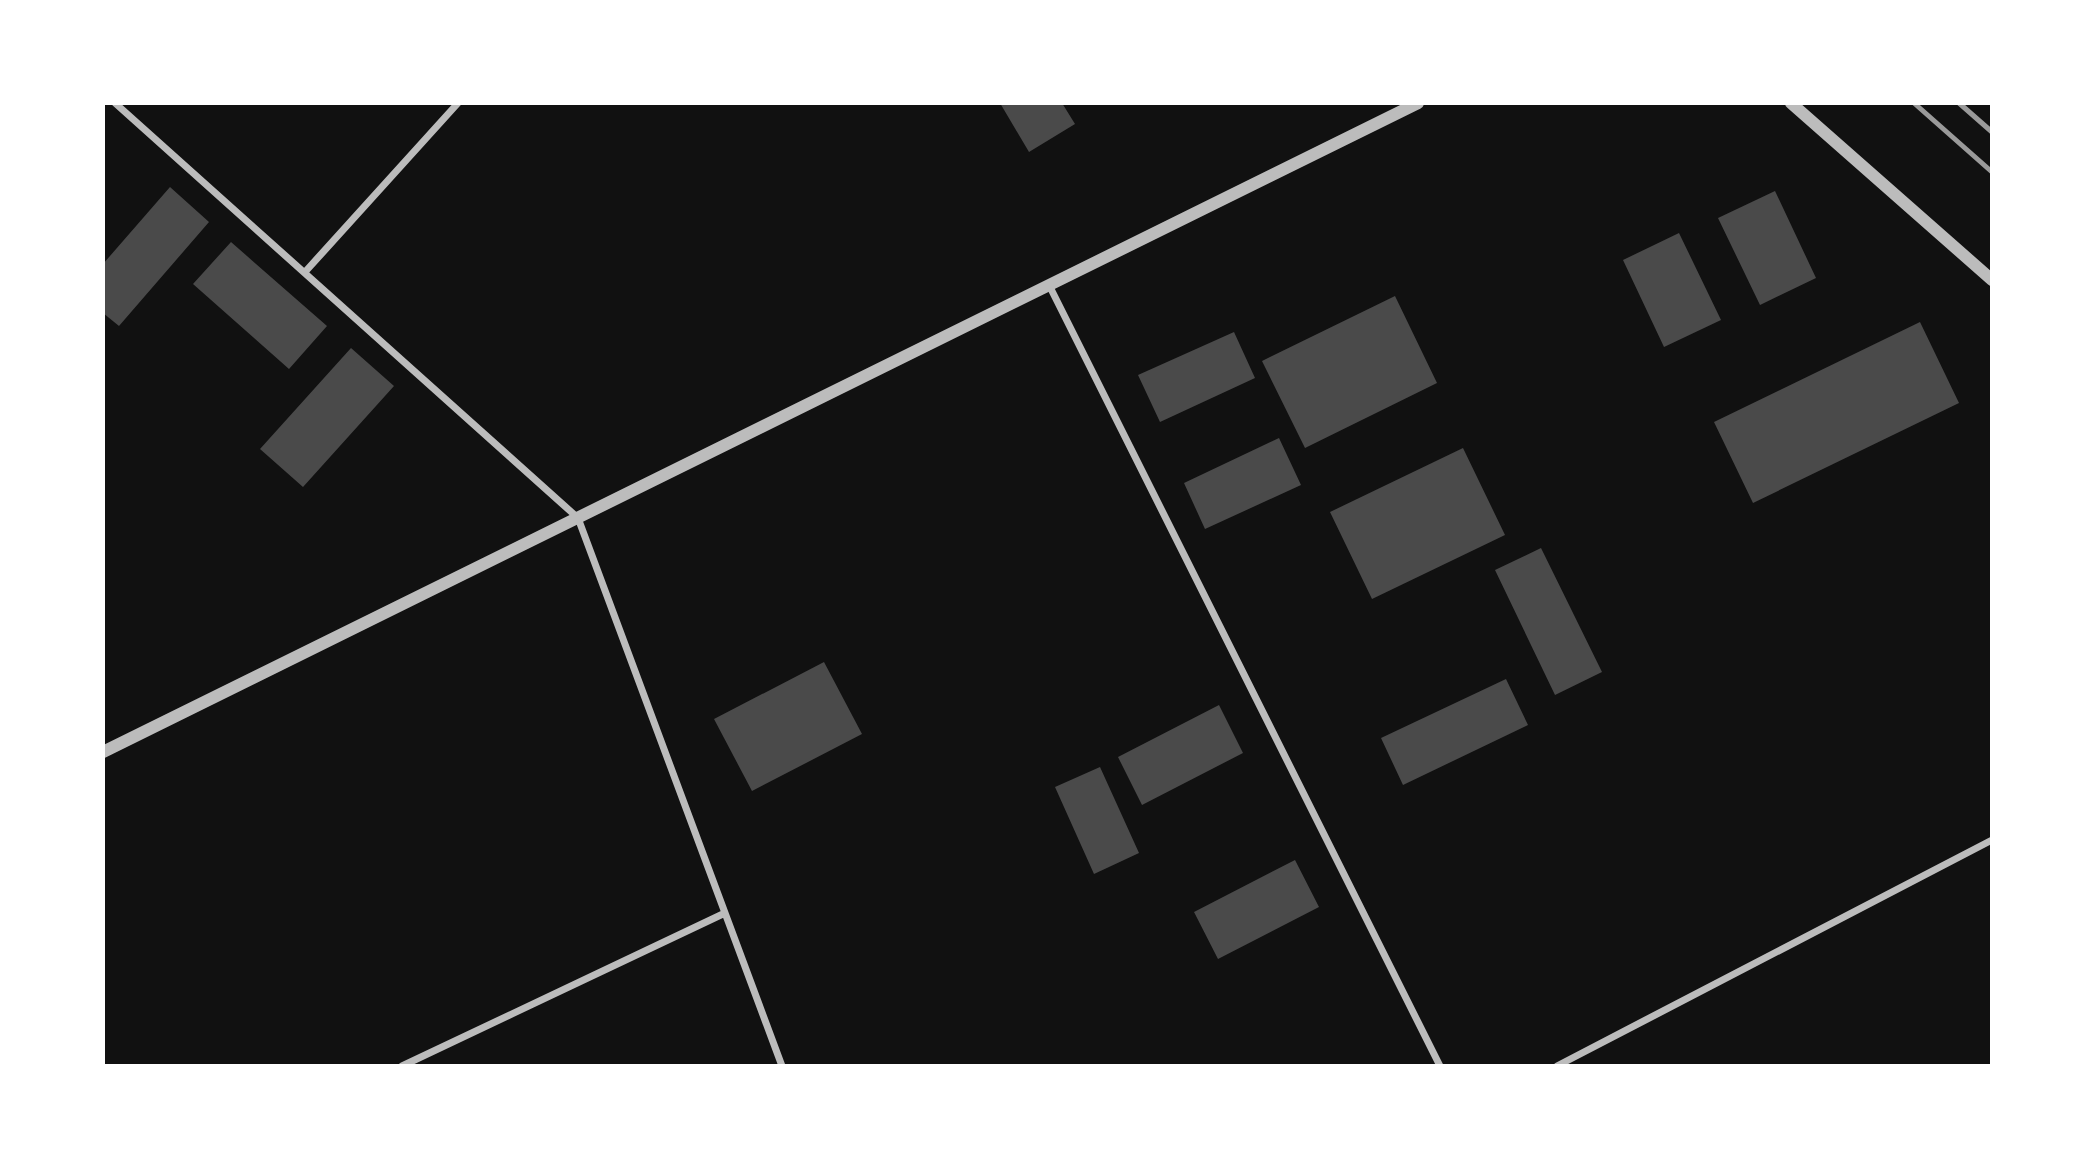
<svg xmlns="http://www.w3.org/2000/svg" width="2095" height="1169" font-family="'Roboto Condensed',sans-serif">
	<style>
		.building { fill: #4a4a4a }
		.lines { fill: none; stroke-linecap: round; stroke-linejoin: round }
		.minor { stroke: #bcbcbc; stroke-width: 7 }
		.tertiary { stroke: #bcbcbc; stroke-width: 12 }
		.rail { stroke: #9a9a9a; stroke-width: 5 }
	</style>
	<rect width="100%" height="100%" fill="#111"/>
	<path class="building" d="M1000,103H1062L1075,124L1029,152Z
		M170,187L209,222L119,326L103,313V264Z
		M1775,191L1816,278L1760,305L1718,218Z
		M1679,233L1721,320L1664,347L1623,260Z
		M231,242L327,326L289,369L193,284Z
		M1395,296L1437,383L1305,448L1262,361Z
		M1920,322L1959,403L1753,503L1714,422Z
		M1234,332L1255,378L1160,422L1138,375Z
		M351,348L394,386L303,487L260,449Z
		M1279,438L1301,485L1205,529L1184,483Z
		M1463,448L1505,535L1372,599L1330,512Z
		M1541,548L1602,672L1555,695L1495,570Z
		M824,662L862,734L752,791L714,719Z
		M1506,679L1528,725L1403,785L1381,738Z
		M1219,705L1243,753L1142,805L1118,757Z
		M1100,767L1139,853L1094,874L1055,787Z
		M1295,860L1319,907L1218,959L1194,912Z"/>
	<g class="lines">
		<path class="minor" d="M115,103L578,518L782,1066
			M305,272L458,103
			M1049,285L1440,1066
			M402,1066L725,913
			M1557,1066L1992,840"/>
		<path class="tertiary" d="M1791,103L1992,280
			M103,752L1418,103"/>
		<path class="rail" d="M1914,103L1992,172
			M1959,103L1992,132"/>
	</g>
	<rect width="2095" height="1169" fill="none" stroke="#ffffff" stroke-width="210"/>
</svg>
